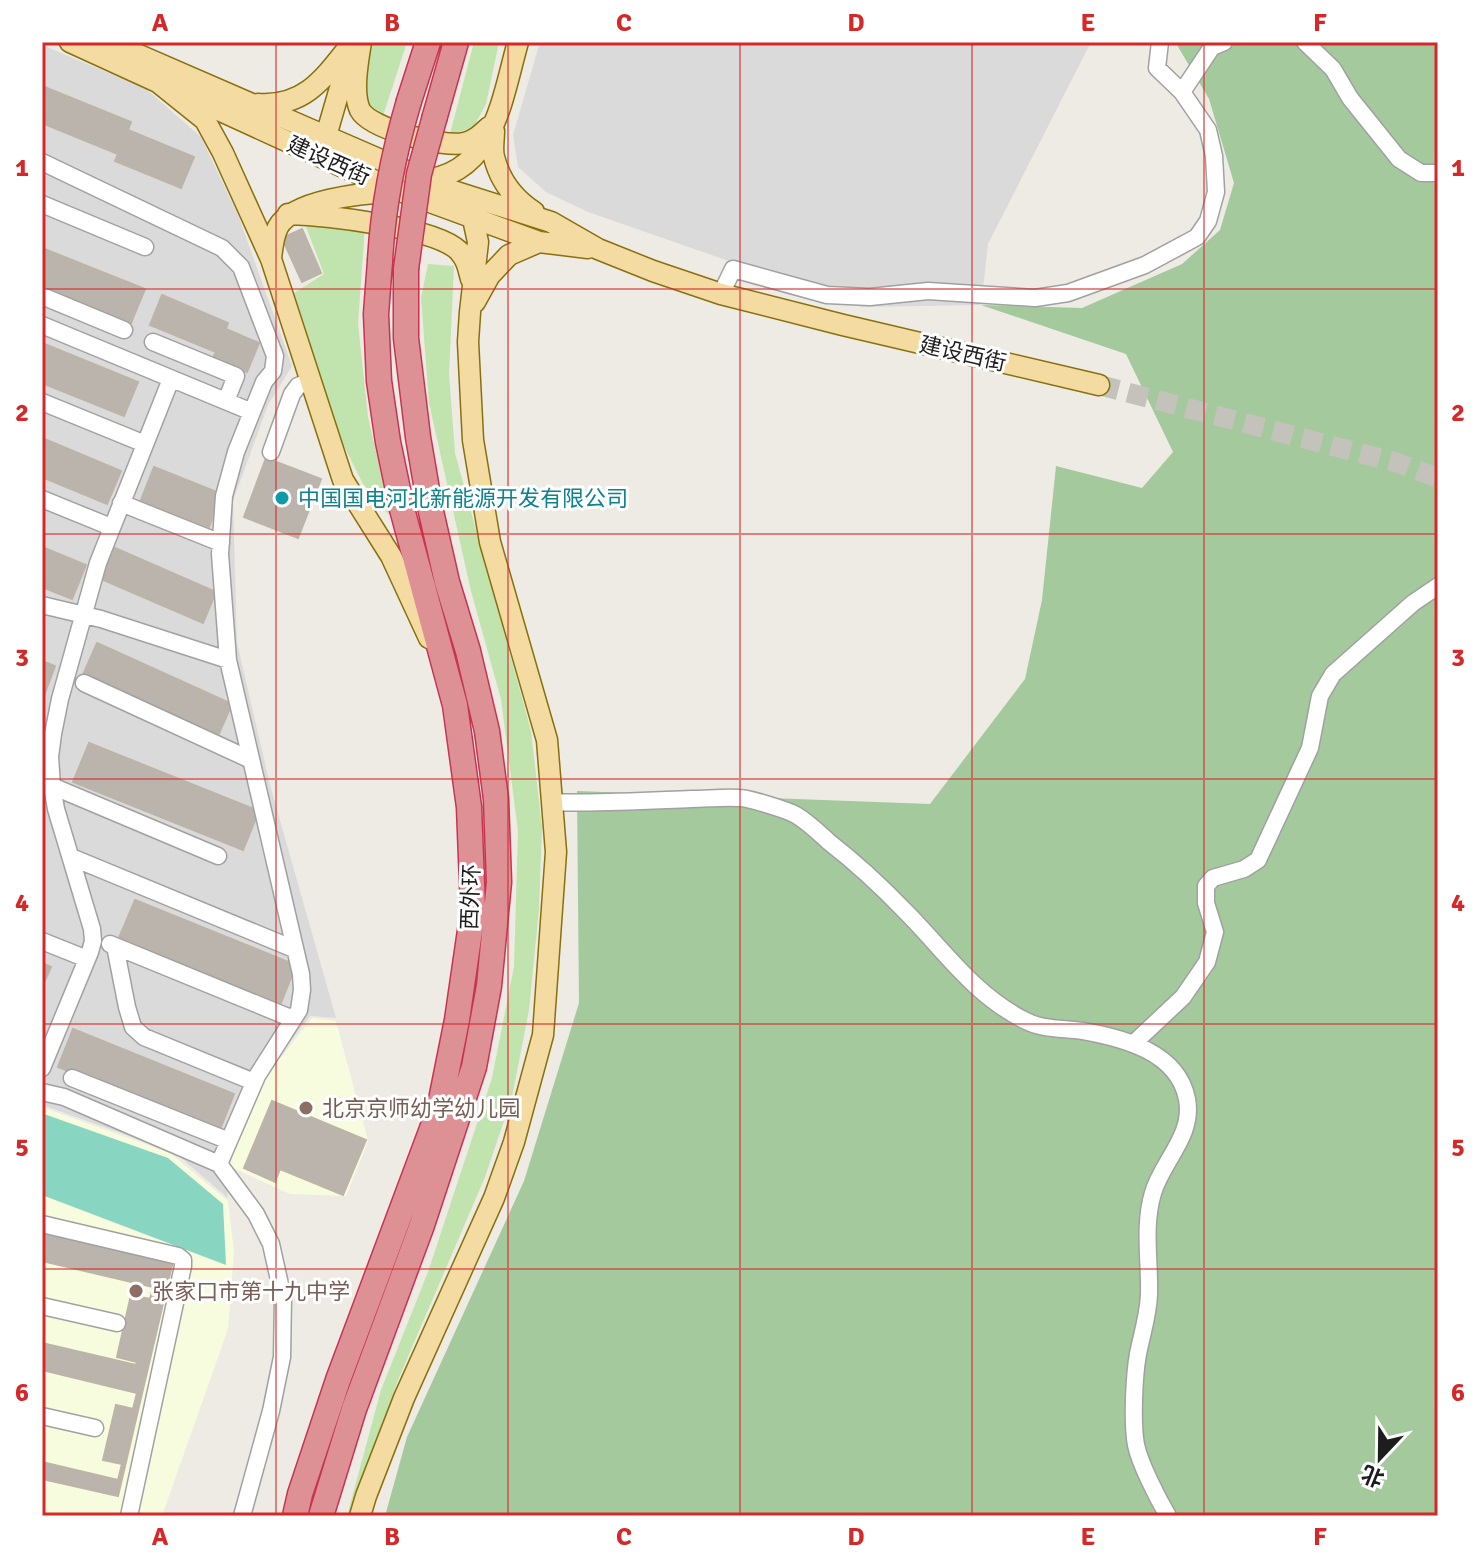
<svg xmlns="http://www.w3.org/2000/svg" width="1480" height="1558" viewBox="0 0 1480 1558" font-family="Signika,'Noto Sans SC',sans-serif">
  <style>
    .residential { fill: #dbdada }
    .education { fill: #f8fcde }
    .grass { fill: #c1e3ad }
    .forest { fill: #a3c99c }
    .pitch { fill: #88d6c2 }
    .building { fill: #bab4ad; stroke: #bdb4a7; stroke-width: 2 }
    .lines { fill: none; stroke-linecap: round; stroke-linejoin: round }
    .major-tunnel { stroke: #c3c2bb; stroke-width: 20; stroke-dasharray: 20 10; stroke-linecap: butt }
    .minor-casing { stroke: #a1a1a1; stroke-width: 19 }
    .major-casing { stroke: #89700d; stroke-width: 23 }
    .highway-casing { stroke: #c93352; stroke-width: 27 }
    .minor { stroke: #fff; stroke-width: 16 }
    .major { stroke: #f3dba2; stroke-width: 20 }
    .highway { stroke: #de9195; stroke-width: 24 }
    .highway-bridge-casing { stroke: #c93352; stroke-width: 27; stroke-linecap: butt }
    .highway-bridge { stroke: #de9195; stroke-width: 24 }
    .grid { fill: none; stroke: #d62828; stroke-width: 2; stroke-opacity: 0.55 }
    .culture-dot { fill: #0f9aa8; stroke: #fff; stroke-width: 3 }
    .education-dot { fill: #8d6e63; stroke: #fff; stroke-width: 3 }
    .labels { text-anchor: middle; stroke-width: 6; stroke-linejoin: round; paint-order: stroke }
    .street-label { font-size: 22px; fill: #1d1d1d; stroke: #fff }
    .culture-label { font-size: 22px; fill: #0d838f; stroke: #fff; text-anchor: start }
    .education-label { font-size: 22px; fill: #785e54; stroke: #fff; text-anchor: start }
    .neatline { fill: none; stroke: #d62828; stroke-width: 3 }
    .grid-label { font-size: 26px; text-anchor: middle; font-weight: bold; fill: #d62828 }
  </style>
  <rect width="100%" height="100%" fill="#edebe3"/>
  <path class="residential" d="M540 42H1091L988 244 981 305 861 307 588 212 546 192 518 167 513 135Z
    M42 45 145 88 201 137 238 215 292 366 268 405 233 501 237 643 270 785 336 1018 310 1016 265 1074 224 1165 228 1198 174 1152 42 1105Z"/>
  <path class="education" d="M312 1018 336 1021 368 1141 346 1196 290 1194 226 1165 267 1075Z
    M42 1107 170 1153 228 1201 234 1252 228 1329 162 1516H42Z"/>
  <path class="grass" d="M371 42H407L382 119 363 100 362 77Z
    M474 42H499L486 104 473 128 450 134Z
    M305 224 365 227 358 323 368 417 391 517 363 484 341 440 294 293 324 274Z
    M428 264 454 266 449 374 455 453 531 731 542 828 539 909 529 1010 512 1097 485 1177 398 1380 352 1516H347L381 1390 428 1272 492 1078 514 967 518 831 501 699 471 591 429 403 421 298Z"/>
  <path class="forest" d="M1172 42H1438V1516H385L407 1437 524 1181 579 1003 577 791 930 804 1025 679 1042 600 1056 466 1142 488 1173 452 1126 354 981 305 1082 308 1182 264 1220 230 1234 183 1209 99 1177 45Z"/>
  <path class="pitch" d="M44 1114 168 1158 223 1204 226 1265 42 1195V1119Z"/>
  <path class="building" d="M42 86 131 122 128 130 194 157 181 188 115 161 118 154 42 123Z
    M302 229 321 273 302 282 282 238Z
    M42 248 145 289 131 323 42 286Z
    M162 295 228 323 226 329 259 343 247 372 213 358 216 352 150 325Z
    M42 343 138 382 124 416 42 383Z
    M42 438 121 471 107 504 42 477Z
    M266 458 321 479 298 538 244 517Z
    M154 467 222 494 209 527 141 500Z
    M42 547 86 565 72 599 42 587Z
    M115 548 216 592 203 623 101 579Z
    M97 643 232 704 217 738 82 677Z
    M42 661 55 666 42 701Z
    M89 743 259 811 243 850 73 782Z
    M135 900 296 965 281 1003 119 938Z
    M42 963 51 967 42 987Z
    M73 1029 234 1094 219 1132 58 1067Z
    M272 1101 366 1140 343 1195 280 1169 275 1182 244 1168Z
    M42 1230 173 1261 118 1496 42 1479V1462L118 1480 122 1464 103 1460 116 1405 133 1409 137 1393 42 1370V1343L136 1365 137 1362 117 1357 131 1295 150 1299 153 1287 42 1261Z"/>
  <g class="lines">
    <path class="major-tunnel" d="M1099 385 1398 463 1438 478"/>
    <g class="minor-casing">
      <path id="minor" d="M1305 42 1333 69 1350 98 1399 159 1421 173H1438
        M1182 92 1212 47 1224 42
        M42 162 222 248 241 267 275 356 273 371 264 382 236 452 224 496 220 554 228 660 101 619 42 605
        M42 204 145 247
        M721 294 733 269 827 295 870 297 928 291 1035 298 1068 293 1145 265 1197 237 1208 221 1216 192 1214 156 1208 130 1182 92 1157 68 1160 42
        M42 296 124 330
        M42 325 252 412
        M153 342 236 376 226 401
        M42 402 145 444
        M271 452 292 394 298 386 310 381
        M42 499 111 527
        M121 503 221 543
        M84 683 251 760
        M52 786 218 856
        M552 802C598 804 644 801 691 799 706 799 723 797 739 798 749 798 787 810 796 815 808 822 819 833 829 842 856 863 881 886 905 911 944 950 973 994 1024 1020 1042 1030 1064 1028 1083 1031 1123 1038 1178 1052 1187 1099 1194 1136 1162 1161 1153 1193 1143 1226 1150 1261 1149 1295 1148 1316 1142 1334 1138 1354 1134 1376 1132 1423 1136 1445 1140 1464 1158 1499 1168 1516
        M71 857 294 949
        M42 941 87 959
        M110 944 293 1019
        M115 946 127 1007 133 1027 144 1037 254 1082
        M1134 1043 1183 997 1207 962 1215 932 1206 903V886L1213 878 1244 869 1258 860 1310 748 1320 696 1333 674 1413 603 1438 586
        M42 1068 90 952 93 941 92 929 56 809 52 786 50 757 53 734 60 699 98 563 171 379
        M72 1078 229 1141
        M42 1092 64 1097 219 1164 256 1214 271 1244 283 1298 282 1357 271 1411 242 1516
        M219 1164 257 1076 299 1010 302 990 301 974 228 660
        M42 1224 178 1256 183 1260V1266L129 1516
        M42 1306 117 1323
        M42 1416 95 1428"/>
    </g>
    <g class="major-casing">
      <path id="major" d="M70 42 352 171 400 191 539 242 588 248
        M109 42 450 190 551 222 598 249 653 271 721 294 843 325 1099 385
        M361 42C358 61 352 92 360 110 370 129 444 148 464 143 475 141 481 134 489 127
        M154 79 205 120 223 153 271 259 343 480 391 556 429 638
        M258 104C303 107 322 81 348 48
        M494 131C494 139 492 149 494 157 500 181 514 199 534 212
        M327 146 326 136 349 57
        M422 180C494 175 502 98 518 42
        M288 214C324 215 435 227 459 251 467 260 468 268 471 279
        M271 259C272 249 273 237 278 227 293 200 363 193 391 192
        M475 302 490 275 509 255 539 242
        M360 1516 366 1496 404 1398 494 1198 514 1142 543 1035 556 852 547 740 490 542 473 440 468 342 470 312 478 242 473 219 467 205 450 190"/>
    </g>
    <g class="highway-casing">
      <path id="highway" d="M409 101 428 42
        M435 116 456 42
        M295 1516 300 1494 338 1380 439 1110 457 1020 473 910 469 807 455 705 402 509 388 442 379 381 376 314 380 261
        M321 1516 354 1409 422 1225 474 1067 489 986 499 882 496 799 487 731 468 651 447 582 430 507 418 437 406 338V269"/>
    </g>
    <use href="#minor" class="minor"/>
    <use href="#major" class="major"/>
    <use href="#highway" class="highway"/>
    <g class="highway-bridge-casing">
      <path id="highway-bridge" d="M380 261C383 205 393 155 409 101
        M406 269 419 174 435 116"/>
    </g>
    <use href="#highway-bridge" class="highway-bridge"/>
  </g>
  <path class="grid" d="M276 42V1516M508 42V1516M740 42V1516M972 42V1516M1204 42V1516M42 289H1438M42 534H1438M42 779H1438M42 1024H1438M42 1269H1438"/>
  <circle class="culture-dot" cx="282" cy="498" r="8"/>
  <g class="education-dot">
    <circle cx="306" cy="1108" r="8"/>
    <circle cx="136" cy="1291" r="8"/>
  </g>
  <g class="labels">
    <g class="street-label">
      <text transform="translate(329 160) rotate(24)" y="8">建设西街</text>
      <text transform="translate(963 353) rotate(13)" y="8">建设西街</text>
      <text transform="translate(470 897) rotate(-88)" y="8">西外环</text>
    </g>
    <g class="culture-label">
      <text x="298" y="506">中国国电河北新能源开发有限公司</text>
    </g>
    <g class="education-label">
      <text x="322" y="1116">北京京师幼学幼儿园</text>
      <text x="152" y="1299">张家口市第十九中学</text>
    </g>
  </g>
  <rect width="1480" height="1558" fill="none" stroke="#ffffff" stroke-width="88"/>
  <g transform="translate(1380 1458) rotate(202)" stroke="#ffffff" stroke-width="6" paint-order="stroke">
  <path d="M0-6L14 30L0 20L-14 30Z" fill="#1d1d1d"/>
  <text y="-12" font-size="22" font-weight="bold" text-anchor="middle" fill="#1d1d1d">北</text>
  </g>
  <rect x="44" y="44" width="1392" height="1470" class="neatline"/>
  <g class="grid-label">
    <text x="160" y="31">A</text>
    <text x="392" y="31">B</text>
    <text x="624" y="31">C</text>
    <text x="856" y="31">D</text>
    <text x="1088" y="31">E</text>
    <text x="1320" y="31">F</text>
    <text x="22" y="176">1</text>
    <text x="1458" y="176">1</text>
    <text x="22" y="421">2</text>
    <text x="1458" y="421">2</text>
    <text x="22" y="666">3</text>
    <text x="1458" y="666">3</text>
    <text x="22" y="911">4</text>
    <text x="1458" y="911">4</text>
    <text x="22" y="1156">5</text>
    <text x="1458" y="1156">5</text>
    <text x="22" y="1401">6</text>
    <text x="1458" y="1401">6</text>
    <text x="160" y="1545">A</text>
    <text x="392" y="1545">B</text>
    <text x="624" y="1545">C</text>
    <text x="856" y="1545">D</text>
    <text x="1088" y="1545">E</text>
    <text x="1320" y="1545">F</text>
  </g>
</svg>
